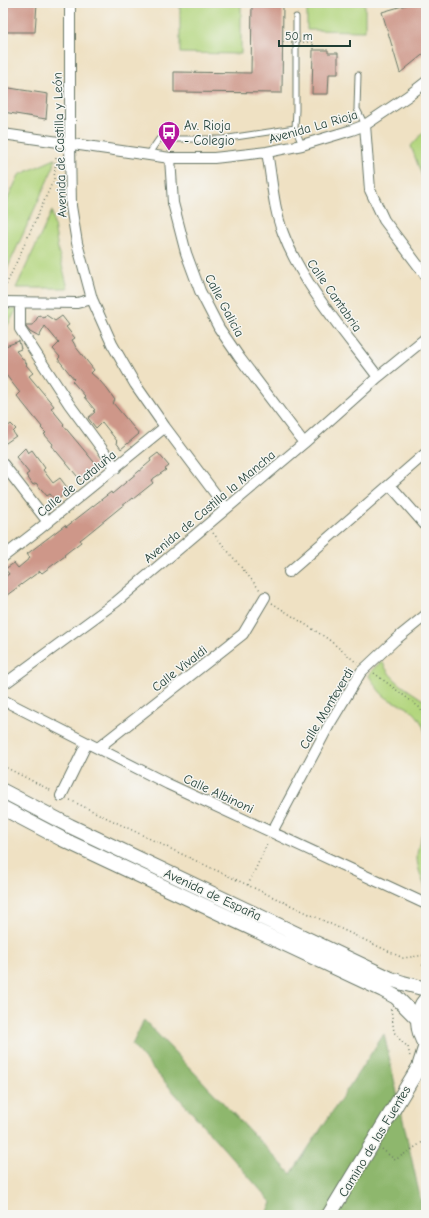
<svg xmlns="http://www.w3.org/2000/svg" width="429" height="1218" viewBox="0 0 429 1218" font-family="'Comic Neue',sans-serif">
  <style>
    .green { fill: #b3d67e; stroke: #698a59 }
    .forest { fill: #8eb76d; stroke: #567a50 }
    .building { fill: #ce9789 }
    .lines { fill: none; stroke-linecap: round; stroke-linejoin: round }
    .lane-casing { stroke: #687666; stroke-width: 7 }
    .street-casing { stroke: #687666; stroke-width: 12 }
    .secondary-casing { stroke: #687666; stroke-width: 16 }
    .path { stroke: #687666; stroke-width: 1.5; stroke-dasharray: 1 3; stroke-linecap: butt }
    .lane { stroke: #fff; stroke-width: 5 }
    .street { stroke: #fff; stroke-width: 10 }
    .secondary { stroke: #fff; stroke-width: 14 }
    .path-bridge { stroke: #687666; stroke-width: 1.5; stroke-dasharray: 1 3; stroke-linecap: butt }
    .labels { text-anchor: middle; stroke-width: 3; stroke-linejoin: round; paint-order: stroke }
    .poi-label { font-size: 13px; fill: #1f3d34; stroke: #f6f6f2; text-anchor: start }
    .street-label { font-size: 13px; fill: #1f3d34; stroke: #f6f6f2 }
  </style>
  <rect width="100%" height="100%" fill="#f6f6f2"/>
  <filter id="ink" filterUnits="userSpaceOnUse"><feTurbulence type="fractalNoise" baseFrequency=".025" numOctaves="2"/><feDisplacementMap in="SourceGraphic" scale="8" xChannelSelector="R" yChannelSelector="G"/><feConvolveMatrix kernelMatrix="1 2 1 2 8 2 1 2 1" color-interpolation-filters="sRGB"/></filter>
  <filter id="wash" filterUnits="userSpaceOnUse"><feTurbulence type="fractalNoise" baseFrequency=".012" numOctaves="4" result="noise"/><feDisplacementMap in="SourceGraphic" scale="16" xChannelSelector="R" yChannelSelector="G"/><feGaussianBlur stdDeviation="0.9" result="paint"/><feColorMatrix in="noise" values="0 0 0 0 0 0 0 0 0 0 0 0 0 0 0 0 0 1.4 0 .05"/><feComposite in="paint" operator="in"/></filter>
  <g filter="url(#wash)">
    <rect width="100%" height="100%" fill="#efe1c3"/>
    <path class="green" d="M180 3H241V54L180 53Z
      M307 3H365V31L307 30Z
      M426 129V187L411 146Z
      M55 159 54 166 3 278V209L19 175Z
      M52 211 58 250 68 288H16Z
      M3 309H17L3 333Z
      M382 661C391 682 408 689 426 702V736C423 723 417 712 404 706 398 703 392 702 387 698 379 693 374 683 369 676L372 670Z
      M426 823V891C423 880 417 869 417 857 417 846 422 834 426 823Z"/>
    <path class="forest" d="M144 1020 291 1174 384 1034 424 1215H266L272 1203 132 1045Z"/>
    <g id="blocks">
      <path class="building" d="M3 3H37L35 32H3Z
        M252 3H283L282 93 174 92V72L251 73Z
        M413 3H426V52L400 73 382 12Z
        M313 50H328V53H338V74H329L328 94H312Z
        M3 87 48 94 46 119 3 112Z
        M39 315 44 318 46 315 55 321 62 316 69 325 66 327 75 338 72 340 75 345V346L94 370 91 373 100 381 107 389 115 400 113 403 139 434 121 449 116 442 117 441 102 422 96 428 88 418 95 412 93 411 95 410 84 397 85 396 72 381 74 379 58 359 60 357 53 349 59 343 45 326 39 337 30 332 26 327V325H33Z
        M19 341 21 349 16 351 27 364 26 365 33 373 29 376 54 406 51 408 64 424 63 425 99 468 82 482 52 446 53 444 44 434 46 433 41 428 42 427 17 396 20 393 6 375 3 376V364L4 363 3 347Z
        M11 424 16 429 13 432 16 436 3 445V430Z
        M25 448 28 453 32 450 45 468 43 470 53 483 60 478 69 490 56 501 50 494 47 496 36 483 33 485 26 475 29 473 16 457Z
        M158 453 169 466 165 469 166 470 151 480 153 483 133 499 132 498 84 537 80 540 81 542 64 555 65 556 42 573 40 571 3 598V578L9 574 5 569 14 563 18 568 30 558 27 554 65 525 66 527 111 492 112 494 151 461 150 459Z"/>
    </g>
  </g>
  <g filter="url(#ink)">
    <use href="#blocks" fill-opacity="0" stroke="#687666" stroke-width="1"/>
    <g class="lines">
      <g class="lane-casing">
        <path id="lane" d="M358 75 357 109 365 125
          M295 128 296 110V17
          M148 155 159 139H222L295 128 302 145"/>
      </g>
      <g class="street-casing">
        <path id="street" d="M70 3V144L71 206 77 243 92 299 112 344 135 384 165 427 226 508
          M365 125 370 190 384 220 426 276
          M3 134 170 158H214L267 152 302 145 352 130 365 125 408 96 426 82
          M267 152C272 179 273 207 283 233 302 284 346 334 378 377
          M170 158 173 203 186 253 200 291 219 328 239 357 304 443
          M3 302 77 303 92 299
          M20 309V329L69 404 116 468
          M3 464 48 522
          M390 485 426 526
          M3 557 38 530 165 427
          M289 572 426 453
          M3 685 116 602 304 443 378 377 426 338
          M3 700 168 784 426 904
          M98 748 243 634 265 597
          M61 796 87 743
          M272 832 329 725 361 672 395 640 426 615"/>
      </g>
      <g class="secondary-casing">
        <path id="secondary" d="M3 791 70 826 391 979 403 983 426 989
          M3 808 62 839 383 990 396 997 418 1019
          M426 999C414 1012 417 1032 426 1046
          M329 1215 419 1067 426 1045"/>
      </g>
      <path class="path" d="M3 292 54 179 56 158H60
        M213 533 260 590
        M272 603 328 639 357 663
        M374 673 419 707 426 718
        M3 766 52 791
        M70 800 173 850 403 958 426 955
        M248 885 268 842
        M422 965 426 966
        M391 1009 394 1032 401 1041 408 1047 410 1057
        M382 1149 395 1160 426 1140"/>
      <use href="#lane" class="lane"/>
      <use href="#street" class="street"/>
      <use href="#secondary" class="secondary"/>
      <path class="path-bridge" d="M283 42H313V50"/>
    </g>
  </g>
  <defs>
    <g id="bus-pin" transform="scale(1.15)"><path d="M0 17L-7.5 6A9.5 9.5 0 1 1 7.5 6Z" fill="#b5179e" stroke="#f6f6f2"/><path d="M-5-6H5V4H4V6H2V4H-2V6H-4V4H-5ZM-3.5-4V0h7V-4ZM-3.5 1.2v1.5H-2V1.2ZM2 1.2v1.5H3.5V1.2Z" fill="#fff"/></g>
  </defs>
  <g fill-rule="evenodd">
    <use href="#bus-pin" x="169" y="132"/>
  </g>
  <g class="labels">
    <g class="poi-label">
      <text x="184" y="130">Av. Rioja<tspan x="184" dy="15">- Colegio</tspan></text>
    </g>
    <g class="street-label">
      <text transform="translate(313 126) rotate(-16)" y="5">Avenida La Rioja</text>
      <text transform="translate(59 145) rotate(-92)" y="5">Avenida de Castilla y León</text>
      <text transform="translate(335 295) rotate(55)" y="5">Calle Cantabria</text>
      <text transform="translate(225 305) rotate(62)" y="5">Calle Galicia</text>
      <text transform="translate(76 483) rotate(-39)" y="5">Calle de Cataluña</text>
      <text transform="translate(209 506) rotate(-40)" y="5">Avenida de Castilla la Mancha</text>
      <text transform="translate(179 668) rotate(-38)" y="5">Calle Vivaldi</text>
      <text transform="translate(326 708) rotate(-59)" y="5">Calle Monteverdi</text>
      <text transform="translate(219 793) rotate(25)" y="5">Calle Albinoni</text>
      <text transform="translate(213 894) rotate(25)" y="5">Avenida de España</text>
      <text transform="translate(374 1141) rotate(-59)" y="5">Camino de las Fuentes</text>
    </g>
  </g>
  <rect width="429" height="1218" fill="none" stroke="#f6f6f2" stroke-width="16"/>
  <path d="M279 40v6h71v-6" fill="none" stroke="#1f3d34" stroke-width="2"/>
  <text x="285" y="40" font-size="12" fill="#1f3d34" stroke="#f6f6f2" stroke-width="3" paint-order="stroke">50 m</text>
</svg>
